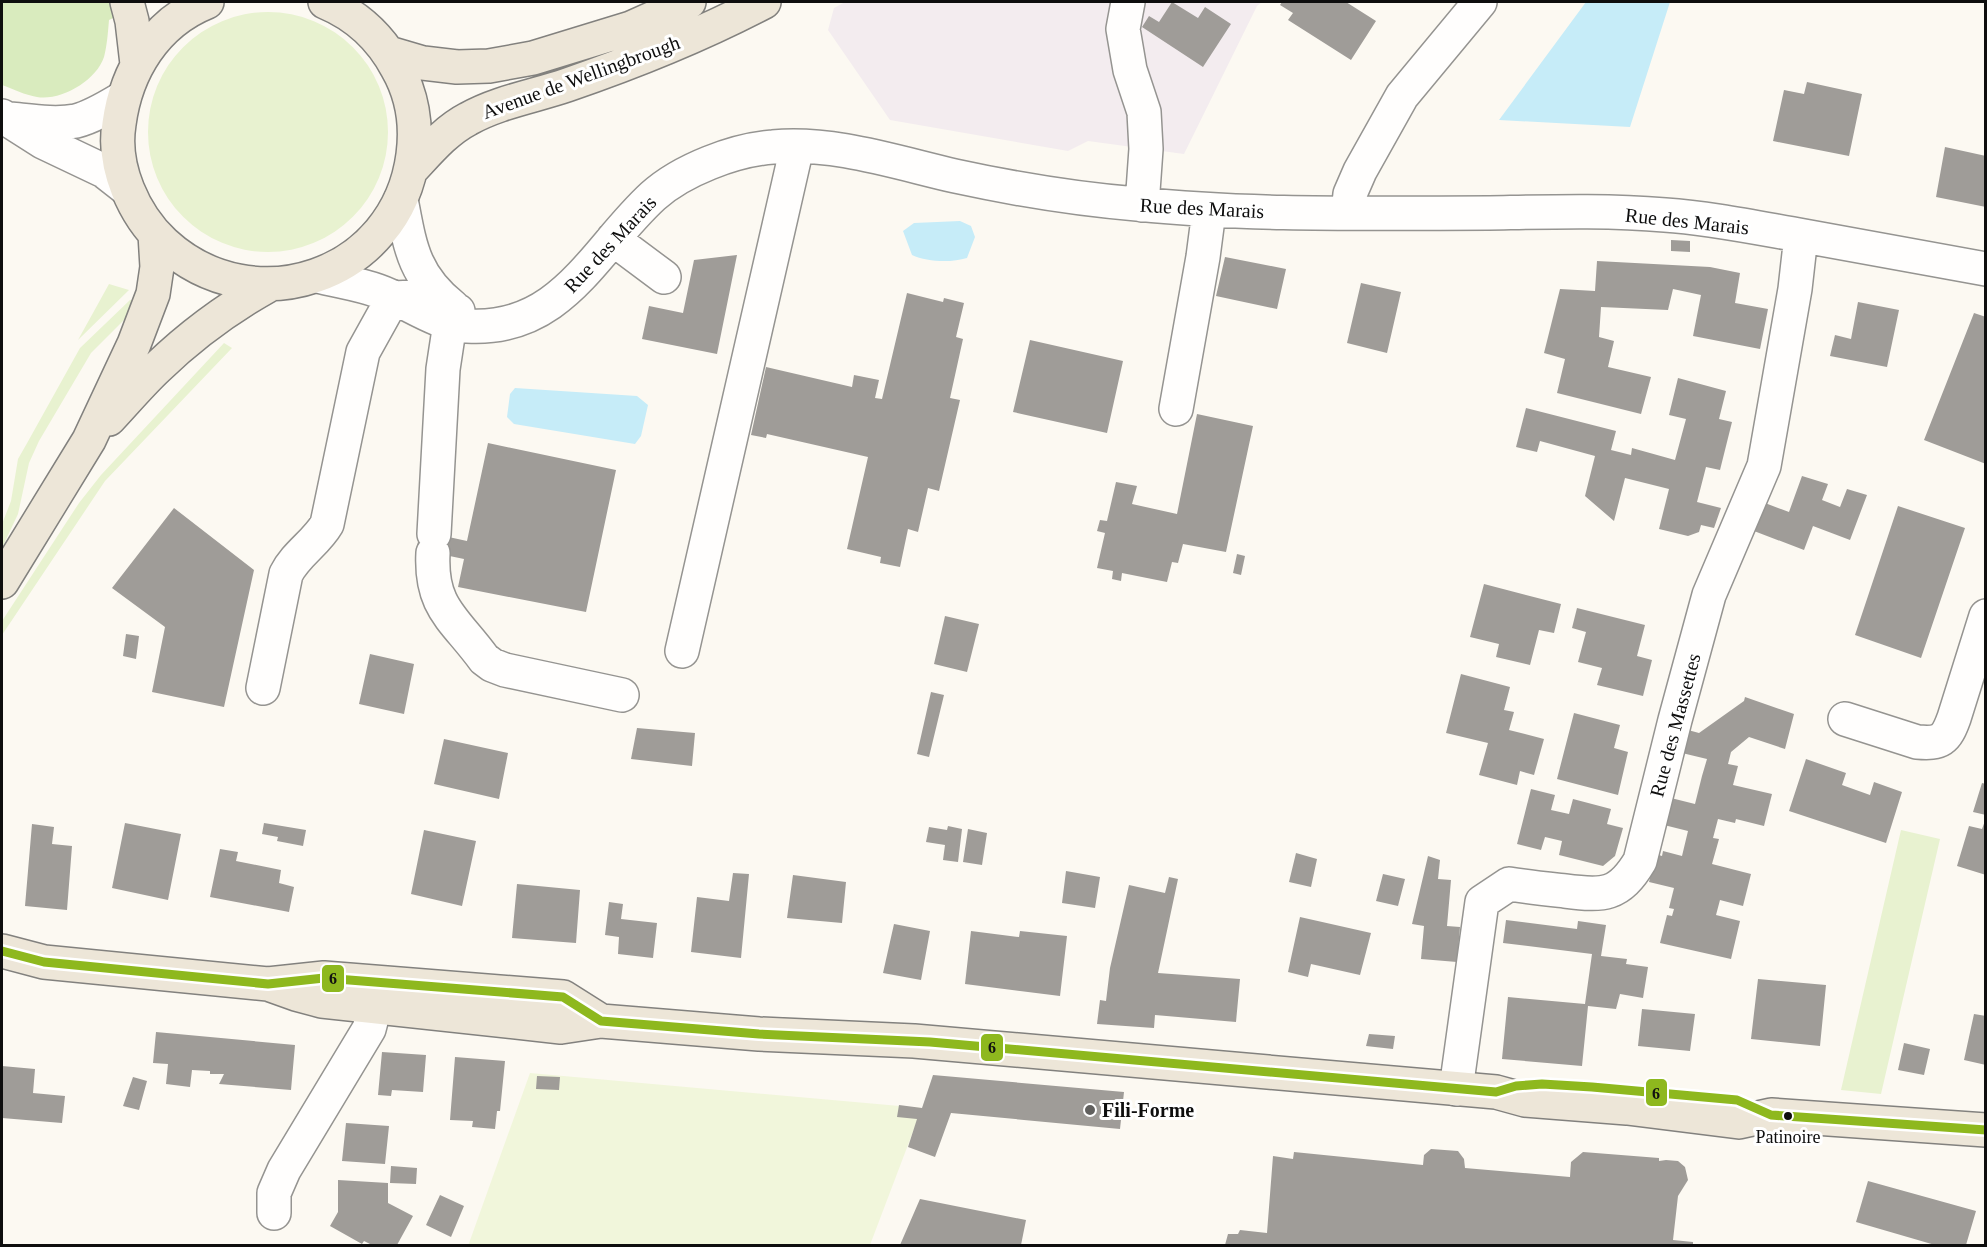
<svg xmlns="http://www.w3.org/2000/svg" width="1987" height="1247" viewBox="0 0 1987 1247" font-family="'Times New Roman',serif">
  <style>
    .industrial { fill: #f3ecef }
    .green { fill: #e8f2d0 }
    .forest { fill: #d9ebbe }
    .pitch { fill: #f1f6db }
    .water { fill: #c6ecf8 }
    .building { fill: #9f9c98 }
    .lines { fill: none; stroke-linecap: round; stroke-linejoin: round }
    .minor-casing { stroke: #959491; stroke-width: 36 }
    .major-casing { stroke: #82817e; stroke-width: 36 }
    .minor { stroke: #fffefd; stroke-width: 33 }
    .major { stroke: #ede6d8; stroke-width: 33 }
    .bus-1-casing { stroke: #fff; stroke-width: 14 }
    .bus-1 { stroke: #8eb81e; stroke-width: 9 }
    .poi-dot { fill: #61605e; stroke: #fff; stroke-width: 2 }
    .bus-dot { fill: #0e0e0e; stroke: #fff; stroke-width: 2 }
    .labels { text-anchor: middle; stroke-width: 6; stroke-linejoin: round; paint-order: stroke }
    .bus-label { font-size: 18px; fill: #0e0e0e; stroke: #fff }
    .street-label { font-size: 20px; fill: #0e0e0e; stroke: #fff }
    .poi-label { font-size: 20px; font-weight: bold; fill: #0e0e0e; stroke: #fff; text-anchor: start }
    .line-badge { stroke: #fff; stroke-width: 2 }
    .pale-badge-label { font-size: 16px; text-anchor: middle; font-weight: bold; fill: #111 }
  </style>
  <rect width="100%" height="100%" fill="#fcf9f2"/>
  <path class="industrial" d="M845 2H1262L1257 6 1184 154 1088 141 1068 151 890 120 828 30 834 8Z"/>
  <path class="green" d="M148 132a120 120 0 1 1 240 0a120 120 0 1 1-240 0Z
    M109 284 129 290 78 340Z
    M130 300H134L130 314 91 353 39 441 29 463 18 514 2 548V524L11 501 18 459 26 445 80 348Z
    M224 343 232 348 105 481 2 635V621L79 503 101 475Z
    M1901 830 1940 839 1881 1094 1841 1090Z"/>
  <path class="forest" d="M2 2H147L109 20C108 32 107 46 104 57 96 81 61 101 37 97 25 95 13 89 2 85Z"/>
  <path class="pitch" d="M530 1073 922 1108 870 1245 468 1246Z"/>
  <path class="water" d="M1586 2H1670L1630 127 1499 120Z
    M960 221 971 226 975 237 967 258C951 263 927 262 912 255L903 231 914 223Z
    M515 388 637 396 648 405 641 436 635 444 514 424 507 417 510 394Z"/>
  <path class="building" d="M1172 2 1198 18 1205 7 1231 24 1203 67 1142 27 1149 16 1159 22Z
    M1282 2H1346L1376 21 1351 60 1288 20 1293 13 1280 5Z
    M1807 82 1862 94 1849 156 1773 141 1784 90 1804 94Z
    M1945 147 1986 156V207L1936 197Z
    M1671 240 1690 241V252L1671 251Z
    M737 255 717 354 642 339 649 306 683 313 694 260Z
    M1225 257 1286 269 1277 309 1216 296Z
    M1597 261 1710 267 1740 273 1735 303 1768 309 1760 349 1693 336 1701 295 1673 289 1668 310 1601 307 1599 337 1614 341 1608 367 1651 377 1641 414 1557 393 1565 359 1544 353 1560 289 1595 291Z
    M1361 283 1401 292 1387 353 1347 343Z
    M907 293 943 302 944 298 964 303 956 337 963 339 950 398 960 400 939 491 928 488 918 532 908 529 900 567 880 563 881 557 847 549 868 457 767 434 766 438 751 435 766 367 852 387 854 375 879 380 875 398 882 399Z
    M1858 302 1899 310 1887 367 1830 356 1835 335 1851 339Z
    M1974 313 1986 317V464L1924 440Z
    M1030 340 1123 361 1107 433 1013 412Z
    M1678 378 1726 391 1719 419 1732 422 1720 470 1706 467 1697 502 1721 508 1714 528 1701 525 1699 532 1688 536 1659 529 1669 489 1625 478 1614 521 1585 496 1595 456 1540 441 1537 452 1516 447 1526 408 1616 431 1611 450 1631 455 1632 448 1675 460 1686 419 1669 415Z
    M1197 414 1253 426 1226 552 1183 544 1178 563 1172 562 1167 582 1122 573 1121 581 1112 579 1113 571 1097 568 1105 533 1097 531 1100 520 1107 521 1116 482 1137 486 1132 504 1177 514Z
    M488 443 616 470 586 612 458 587 464 559 416 549 421 531 467 541Z
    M1802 476 1828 484 1822 500 1840 507 1847 489 1867 495 1850 540 1813 526 1804 550 1754 531 1765 503 1789 512Z
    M1898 506 1965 528 1921 658 1855 635Z
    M174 508 254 570 224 707 152 692 165 627 112 588Z
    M1237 554 1245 556 1241 575 1233 573Z
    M1484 584 1561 604 1554 633 1539 630 1530 665 1496 657 1499 644 1470 637Z
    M1577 608 1645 625 1637 656 1652 660 1643 696 1597 685 1602 668 1578 662 1586 632 1572 628Z
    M945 616 979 624 967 672 934 664Z
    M126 634 139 636 136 659 123 656Z
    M370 654 414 664 404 714 359 704Z
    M1461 674 1510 687 1504 710 1514 712 1509 730 1544 739 1534 775 1520 771 1517 785 1479 775 1488 743 1446 733Z
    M931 692 944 695 929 757 917 754Z
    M1745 697 1794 714 1785 749 1749 737 1731 752 1728 764 1738 766 1733 785 1772 794 1764 826 1736 819 1735 823 1718 819 1713 838 1719 839 1712 864 1751 874 1743 906 1720 900 1716 915 1740 921 1731 959 1660 943 1667 915 1672 916 1674 909 1669 908 1674 888 1649 882 1656 854 1662 856 1663 851 1682 856 1688 831 1664 825 1671 798 1695 804 1702 776 1707 759 1682 753 1688 730 1699 733 1744 701Z
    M1574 713 1620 725 1614 748 1628 752 1618 795 1557 779Z
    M637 728 695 733 692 766 631 759Z
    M444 739 508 753 499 799 434 784Z
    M1806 759 1846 773 1842 785 1870 795 1874 782 1902 792 1886 843 1789 811Z
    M1982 783 1986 784V815L1973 812Z
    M1531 789 1555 795 1551 810 1569 814 1573 799 1611 809 1607 824 1623 828 1615 856 1603 866 1559 855 1562 841 1545 837 1541 850 1517 844Z
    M1986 818V875L1957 866 1969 826 1982 829Z
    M125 823 181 834 168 900 112 888Z
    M264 823 306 830 303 846 277 841 278 837 262 834Z
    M32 824 54 827 52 844 72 846 67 910 25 906Z
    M948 826 962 829 958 862 943 860 945 845 926 842 929 827 947 830Z
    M968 829 987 833 982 865 963 862Z
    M424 830 476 841 462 906 411 894Z
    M220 849 238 852 236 861 281 870 279 883 294 887 289 912 210 897Z
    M1296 853 1317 859 1311 887 1289 882Z
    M1428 856 1440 860 1438 879 1451 880 1447 926 1460 927 1457 962 1421 959 1424 926 1412 924Z
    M1066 871 1100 877 1095 908 1062 903Z
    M733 873 749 874 741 958 691 952 697 897 729 901Z
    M1383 874 1405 879 1398 906 1376 901Z
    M793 875 846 882 842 923 787 918Z
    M1169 877 1178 879 1158 973 1240 979 1236 1022 1155 1015 1154 1028 1097 1024 1100 1000 1106 1001 1110 968 1129 885 1165 893Z
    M517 884 580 890 576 943 512 938Z
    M609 902 623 904 621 919 657 923 653 958 618 954 619 937 605 935Z
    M1300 917 1371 933 1360 975 1311 964 1308 977 1288 972Z
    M1506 920 1577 929 1578 921 1606 925 1601 956 1627 959 1626 964 1648 967 1643 998 1620 994 1616 1009 1588 1006 1582 1066 1502 1059 1508 997 1585 1004 1592 954 1503 943Z
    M894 924 930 931 921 980 883 973Z
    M971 931 1019 937 1020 931 1067 936 1060 996 965 984Z
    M1758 979 1826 985 1820 1046 1751 1039Z
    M1642 1009 1695 1014 1690 1051 1638 1046Z
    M1974 1014 1986 1016V1065L1964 1060Z
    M156 1032 295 1045 291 1090 219 1084 224 1074H210V1071L192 1070 190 1087 166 1084 168 1064 153 1063Z
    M1369 1034 1395 1036 1393 1049 1366 1046Z
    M1904 1043 1930 1049 1924 1075 1898 1070Z
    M382 1052 426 1055 423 1092 392 1090 391 1096 378 1095Z
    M455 1057 505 1061 500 1111H497L495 1129 472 1127 473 1121 450 1120Z
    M2 1066 35 1069 33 1093 65 1096 62 1123 2 1118Z
    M933 1075 1124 1092 1120 1129 951 1113 935 1157 908 1147 917 1119 897 1117 899 1105 922 1108Z
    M537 1076 560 1077 559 1090 536 1089Z
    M133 1077 147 1081 139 1110 123 1106Z
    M346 1123 389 1126 385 1164 342 1161Z
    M1431 1149 1458 1151 1464 1159 1465 1168 1570 1177 1571 1162 1583 1152 1659 1158V1161L1666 1160 1678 1161 1685 1167 1688 1180 1678 1196 1673 1240 1693 1242V1245H1225L1228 1234H1238L1240 1230 1267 1233 1273 1156 1293 1159 1294 1152 1423 1165 1424 1155Z
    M391 1166 417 1168 416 1184 390 1183Z
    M338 1180 388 1183V1203L413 1216 397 1245H372L364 1241 362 1244 330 1226 338 1212Z
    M1868 1181 1976 1211 1966 1245H1935L1856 1222Z
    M440 1195 464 1206 451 1237 426 1225Z
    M920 1199 1026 1220 1021 1245H900Z"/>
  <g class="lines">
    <g class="minor-casing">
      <path id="minor" d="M1128 2 1123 29 1130 70 1144 112 1146 149 1142 205
        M2 116 43 142 104 171 127 189
        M10 119C31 121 55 125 76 121 92 117 108 107 123 98
        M401 199C410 246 413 275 453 307
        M1348 213 1350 194 1360 171 1402 96 1480 2
        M613 239 664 277
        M318 276C337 281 359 284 378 291 407 301 435 324 467 326 562 332 594 250 653 196 682 170 734 150 773 147 832 141 898 163 955 176 1015 189 1076 199 1137 204 1254 216 1372 213 1489 213 1547 212 1606 210 1665 215 1711 218 1758 228 1804 236 1864 247 1925 258 1986 269
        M1176 409 1203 257 1209 211
        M434 534 443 369 450 323 458 311
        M433 553C430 608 455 619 484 659L492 665 505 670 622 695
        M682 651 797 147
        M263 688 286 574C296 554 316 543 327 524L363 352 393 298 415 297
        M1845 719 1917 742C1941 744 1946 740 1954 718L1986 616
        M1456 1089 1482 902 1509 884C1528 887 1547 889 1565 891 1604 896 1619 896 1640 861L1675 720 1709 595 1764 466 1795 289 1801 236
        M274 1213V1193L284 1170 369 1029 375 1006"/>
    </g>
    <g class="major-casing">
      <path id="major" d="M127 2 132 21 137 64
        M207 2C155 23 126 71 119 124 112 167 134 215 164 243 253 325 397 277 413 155 417 125 412 94 397 68 381 38 356 15 325 2
        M389 53 423 63 457 67 489 66 533 58 631 28 689 2
        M411 170C428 152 445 131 468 119 498 102 535 96 567 85 634 62 701 35 764 2
        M109 419C125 402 140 384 157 368 190 336 228 308 269 285
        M2 582 89 440 134 344 153 294 157 267 155 234
        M2 951 44 962 268 984 324 978 563 997 601 1021
        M268 984 296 994 322 1001 561 1027 601 1021 759 1034 914 1041 1496 1092 1525 1100 1627 1108 1739 1122 1771 1115 1986 1130"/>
    </g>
    <use href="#minor" class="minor"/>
    <use href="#major" class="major"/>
    <g class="bus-1-casing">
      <path id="bus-1" d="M2 951 44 962 268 984 324 978 563 997 601 1021 759 1034 930 1042 1496 1092 1516 1086 1542 1084 1592 1087 1737 1100 1771 1115 1986 1130"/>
    </g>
    <use href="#bus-1" class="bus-1"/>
  </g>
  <circle class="poi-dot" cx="1090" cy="1110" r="6"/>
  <circle class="bus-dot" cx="1788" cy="1116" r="5"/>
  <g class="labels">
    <g class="bus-label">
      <text x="1788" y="1143">Patinoire</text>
    </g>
    <g class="street-label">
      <text transform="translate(581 77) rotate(-20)" y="7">Avenue de Wellingbrough</text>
      <text transform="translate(1202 208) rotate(3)" y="7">Rue des Marais</text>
      <text transform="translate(1687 221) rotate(6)" y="7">Rue des Marais</text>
      <text transform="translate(610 244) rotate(-47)" y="7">Rue des Marais</text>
      <text transform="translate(1675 725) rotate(-75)" y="7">Rue des Massettes</text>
    </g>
    <g class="poi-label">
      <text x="1102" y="1117">Fili-Forme</text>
    </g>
  </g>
  <g class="line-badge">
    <rect x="321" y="964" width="24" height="29" rx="6" fill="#8eb81e"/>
    <rect x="980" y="1033" width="24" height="29" rx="6" fill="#8eb81e"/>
    <rect x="1645" y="1078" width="23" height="29" rx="6" fill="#8eb81e"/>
  </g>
  <g class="pale-badge-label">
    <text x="333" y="984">6</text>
    <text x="992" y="1053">6</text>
    <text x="1656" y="1099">6</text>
  </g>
  <rect width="1987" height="1247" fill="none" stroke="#0e0e0e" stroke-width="6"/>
</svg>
